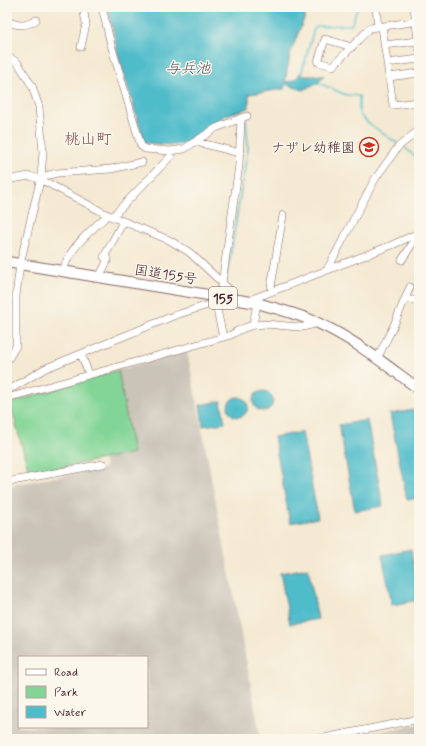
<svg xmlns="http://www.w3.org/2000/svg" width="426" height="746" viewBox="0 0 426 746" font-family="Mynerve,'Klee One',sans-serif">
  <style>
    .industrial { fill: #cac3b8; fill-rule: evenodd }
    .green { fill: #83d597; stroke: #667a61 }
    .water { fill: #4fbcca; stroke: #4c6e7a }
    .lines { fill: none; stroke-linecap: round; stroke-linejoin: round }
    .stream { stroke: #4fbcca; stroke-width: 1.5 }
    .minor-casing { stroke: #866665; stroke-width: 8 }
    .highway-casing { stroke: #866665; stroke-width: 12 }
    .minor { stroke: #fff; stroke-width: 7 }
    .highway { stroke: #fff; stroke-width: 10 }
    .labels { text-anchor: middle; stroke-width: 3; stroke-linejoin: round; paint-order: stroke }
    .shield { fill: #fbf7ec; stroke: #7f6065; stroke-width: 1 }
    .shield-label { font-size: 13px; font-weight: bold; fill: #4a1f2b }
    .poi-label { font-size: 14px; fill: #4a1f2b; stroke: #fbf7ec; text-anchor: end }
    .street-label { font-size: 14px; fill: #4a1f2b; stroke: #fbf7ec }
    .water-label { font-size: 15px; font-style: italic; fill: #4c5663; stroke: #fbf7ec }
    .quarter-label { font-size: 16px; fill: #81504f; stroke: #fbf7ec }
  </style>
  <rect width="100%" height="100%" fill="#fbf7ec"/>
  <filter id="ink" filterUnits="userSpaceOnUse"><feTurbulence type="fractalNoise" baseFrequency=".025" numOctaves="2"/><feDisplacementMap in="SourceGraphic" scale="8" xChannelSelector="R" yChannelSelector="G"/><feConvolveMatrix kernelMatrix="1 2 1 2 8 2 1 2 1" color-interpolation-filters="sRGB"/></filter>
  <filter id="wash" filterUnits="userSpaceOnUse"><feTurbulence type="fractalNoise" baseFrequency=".012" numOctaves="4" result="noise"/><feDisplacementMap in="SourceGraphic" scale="16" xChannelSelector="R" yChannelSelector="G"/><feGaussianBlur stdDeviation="0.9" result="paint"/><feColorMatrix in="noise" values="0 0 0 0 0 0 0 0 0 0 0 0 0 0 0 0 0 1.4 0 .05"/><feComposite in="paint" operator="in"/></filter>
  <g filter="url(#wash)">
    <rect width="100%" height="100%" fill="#f4e9d2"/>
    <path class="industrial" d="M187 351 261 739H7V486L105 468 103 459 133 453 118 370ZM19 657H147V727H19Z
      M419 724V739H342Z"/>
    <path class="green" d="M118 370 133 453 48 470 29 472 10 403Z"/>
    <path class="water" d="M108 7H306L305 17 291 51 285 81C292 83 297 79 300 73L304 76H325L320 81 303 90 285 84 284 89 249 94V108L226 115 182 144 172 145 146 143 144 141 118 54Z
      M253 401a10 10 0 1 1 20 0a10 10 0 1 1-20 0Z
      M228 407a10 10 0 1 1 20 0a10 10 0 1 1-20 0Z
      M221 401 225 423 203 426 200 405Z
      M419 409V498L407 500 390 414Z
      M367 420 383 506 355 511 339 425Z
      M302 432 318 518 290 523 274 437Z
      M411 549 419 600 392 605 382 555Z
      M308 568 318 619 290 624 280 573Z"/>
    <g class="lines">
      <path class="stream" d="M301 75 314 29 318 26 351 25 358 7
        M315 83H319L346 95 359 96V114L367 122 398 144
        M403 146 419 160
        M226 282 248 148 246 119"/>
    </g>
  </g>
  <g filter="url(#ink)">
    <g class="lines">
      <g class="minor-casing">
        <path id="minor" d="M102 7 111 45 141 146 145 149 170 151 184 149 216 128 247 116
          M376 7 378 27
          M414 7 419 48
          M7 21C18 26 25 27 36 20
          M382 27 393 105 419 102
          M384 45 418 41
          M81 47 86 24 83 7
          M352 47 325 39 318 62 333 66 370 28 419 21
          M7 56 18 63 32 86 39 107 43 152 41 177 20 264 16 296V346L7 361
          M387 63 419 59
          M389 77 419 73
          M197 142 240 153
          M41 177 57 173 111 169 142 162
          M7 180 29 176 40 179 108 215 169 240 189 252 232 292 231 299
          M112 217 171 156
          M402 260 414 241 413 236
          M327 270 375 179 398 147 419 130
          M64 271C64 253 94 227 108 215
          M99 278 108 259 104 257 123 222
          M272 291 271 287 283 215
          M220 297 239 165 241 118
          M405 300H418
          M249 302 255 298 392 245 419 233
          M214 303 216 305 223 337
          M253 325 257 303
          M81 354 89 374
          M377 359 394 325 410 287
          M7 389 14 387 44 369 173 316 214 303V296
          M7 398 231 335C255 318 273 326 300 327 306 327 313 324 319 323
          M7 482 103 464
          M319 739 419 719"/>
      </g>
      <g class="highway-casing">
        <path id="highway" d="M7 262 257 303C277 309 299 314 318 323 354 339 387 366 419 389"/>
      </g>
      <use href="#minor" class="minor"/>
      <use href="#highway" class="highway"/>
    </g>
  </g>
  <defs>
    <g id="school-ring" transform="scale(1)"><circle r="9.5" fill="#fbf7ec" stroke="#c8321e" stroke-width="1.5"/><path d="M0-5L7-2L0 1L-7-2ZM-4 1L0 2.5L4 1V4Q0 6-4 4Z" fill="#c8321e"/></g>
  </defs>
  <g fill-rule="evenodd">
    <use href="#school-ring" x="369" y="147"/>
  </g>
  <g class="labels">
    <rect class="shield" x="209" y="287" width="28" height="22" rx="3"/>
    <g class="shield-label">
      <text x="223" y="303">155</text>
    </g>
    <g class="poi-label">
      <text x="355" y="152">ナザレ幼稚園</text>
    </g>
    <g class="street-label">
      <text transform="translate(166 274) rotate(9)" y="5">国道155号</text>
    </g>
    <g class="water-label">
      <text x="188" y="73">与兵池</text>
    </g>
    <g class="quarter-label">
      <text x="88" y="144">桃山町</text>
    </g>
  </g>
  <rect width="426" height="746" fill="none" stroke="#fbf7ec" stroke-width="24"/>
  <rect x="18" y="656" width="130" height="72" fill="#fbf7ec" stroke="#b4a19f"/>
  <rect x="26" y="669" width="20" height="6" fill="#ffffff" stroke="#b4a19f"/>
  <text x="54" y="676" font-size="12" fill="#4a1f2b">Road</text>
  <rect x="26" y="686" width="20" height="12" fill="#83d597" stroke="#b4a19f"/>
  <text x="54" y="696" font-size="12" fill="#4a1f2b">Park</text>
  <rect x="26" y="706" width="20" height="12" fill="#4fbcca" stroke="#b4a19f"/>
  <text x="54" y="716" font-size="12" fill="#4a1f2b">Water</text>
</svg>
